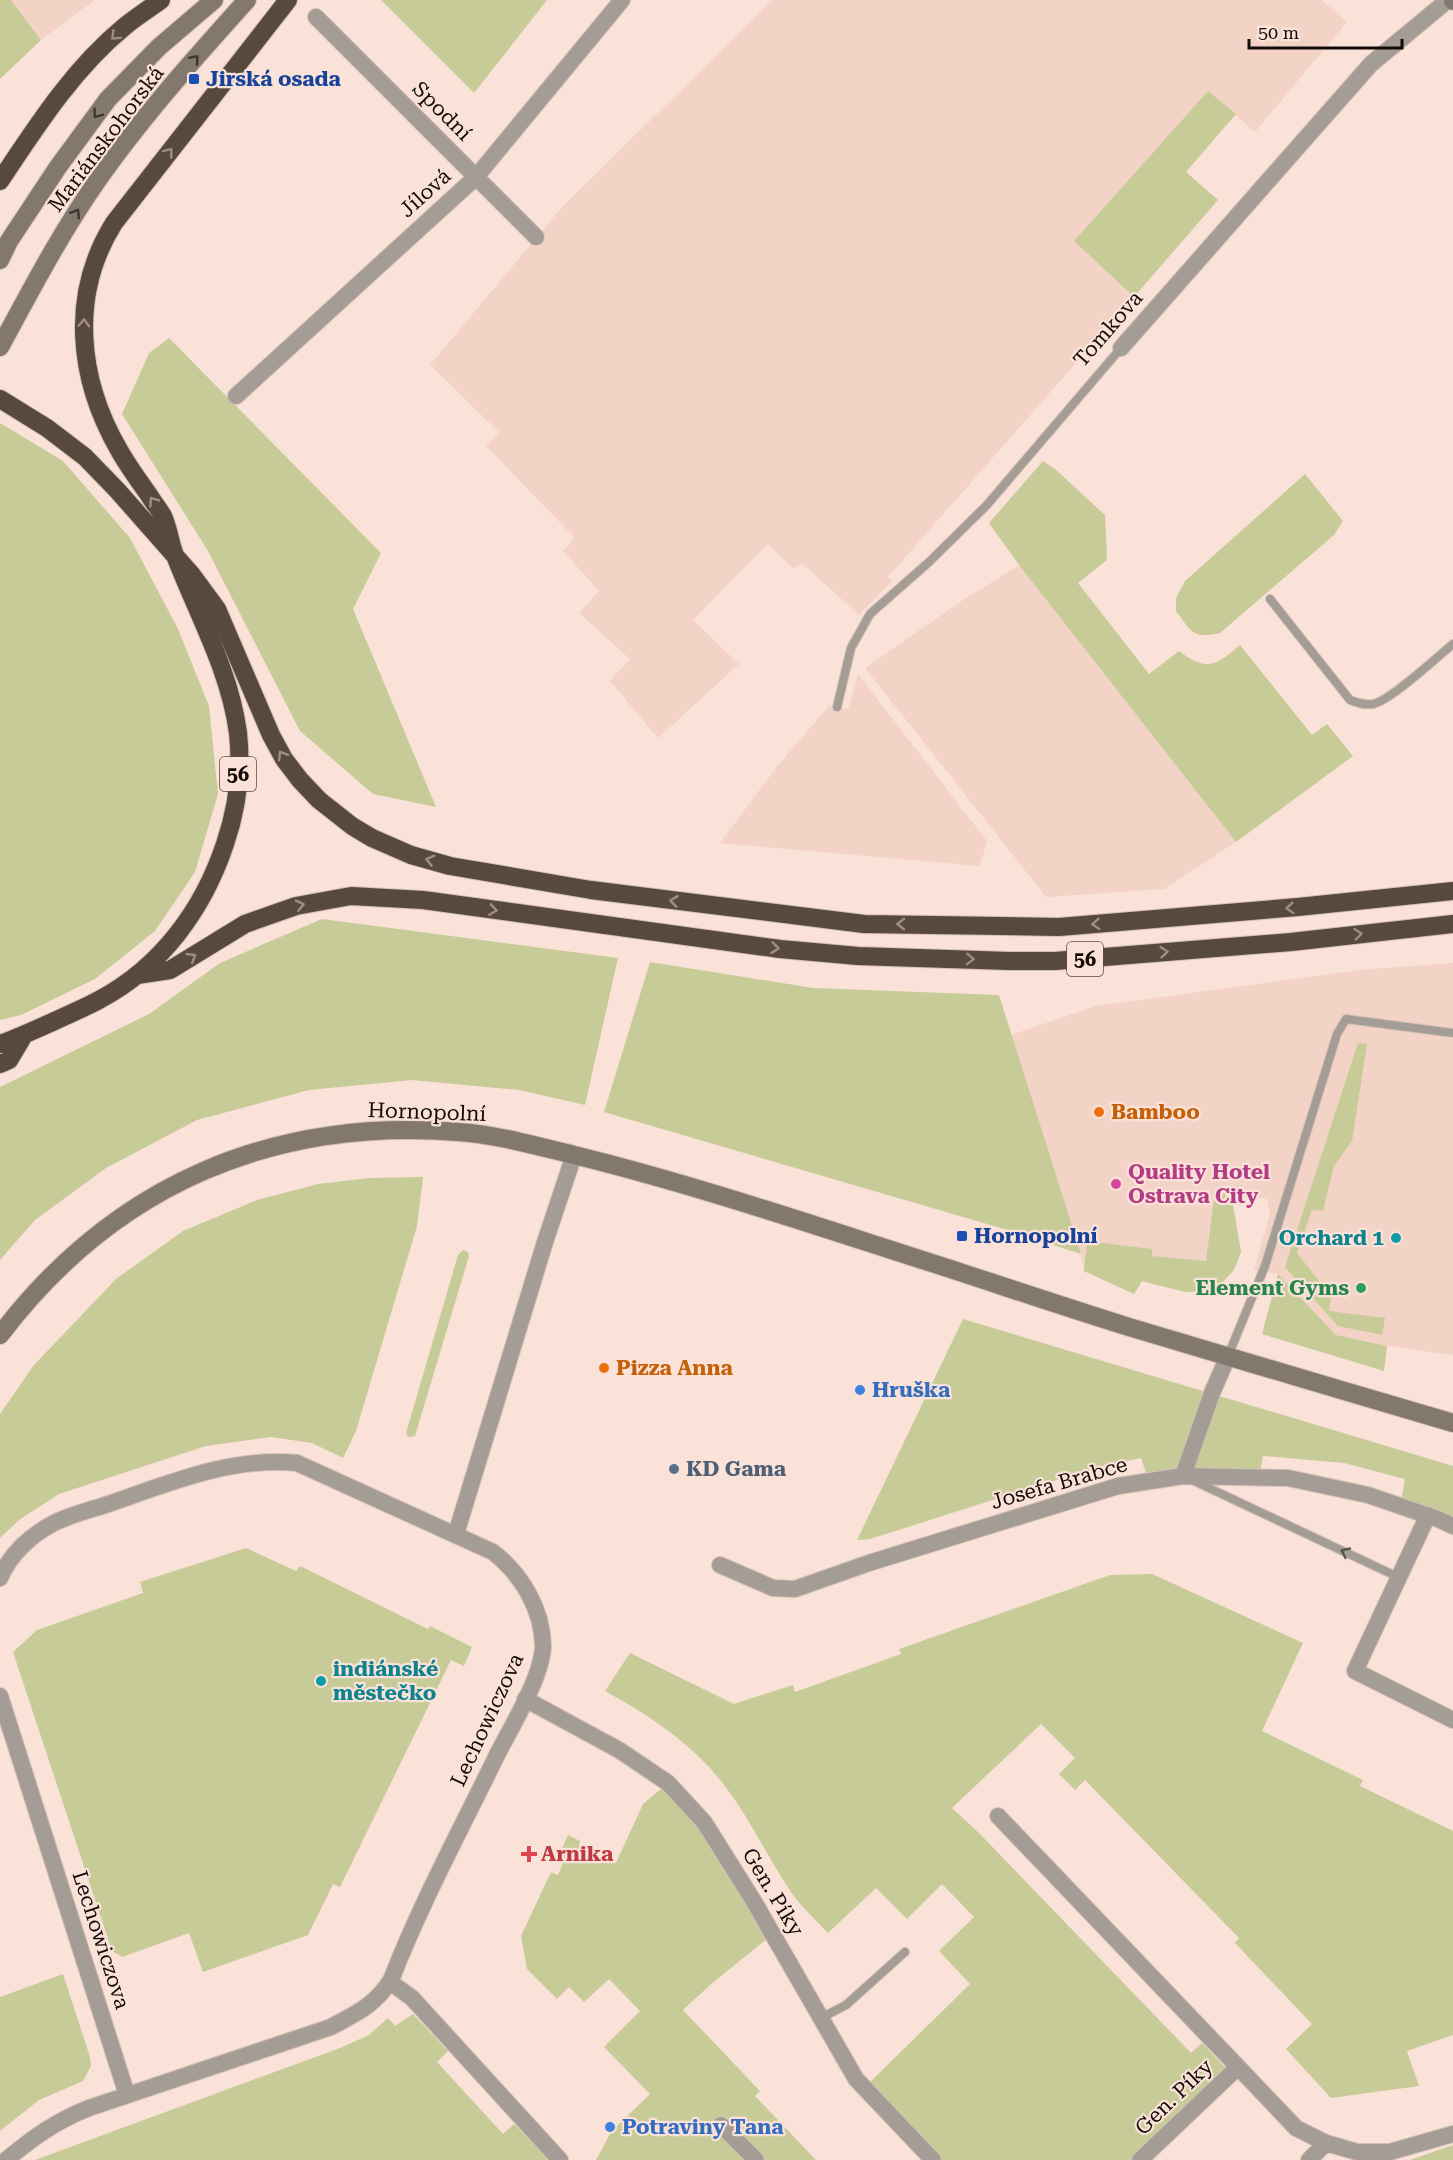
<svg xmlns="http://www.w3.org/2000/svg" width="1453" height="2160" viewBox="0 0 1453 2160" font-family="'Roboto Serif',serif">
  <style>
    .built { fill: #f2d3c6 }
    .green { fill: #c7cb97 }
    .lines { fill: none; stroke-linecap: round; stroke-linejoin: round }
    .lane-casing { stroke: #d5c0b7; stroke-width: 10 }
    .street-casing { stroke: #d5c0b7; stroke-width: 18 }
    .secondary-casing { stroke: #d5c0b7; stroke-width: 20 }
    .highway-casing { stroke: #d5c0b7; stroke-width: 20 }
    .lane { stroke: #a49d95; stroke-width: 8 }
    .street { stroke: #a49d95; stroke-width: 16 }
    .secondary { stroke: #83786e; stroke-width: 18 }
    .highway { stroke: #57493b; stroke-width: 18 }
    .oneway { stroke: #a08e82 }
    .oneway2 { stroke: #3f3731 }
    .oneway3 { stroke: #5b544e }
    .transit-dot { fill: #1a4fb4; stroke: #fae2d8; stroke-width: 2 }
    .food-dot { fill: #e8710a; stroke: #fae2d8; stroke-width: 2 }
    .hotel-dot { fill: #d1479c; stroke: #fae2d8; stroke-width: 2 }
    .culture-dot { fill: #0f9aa8; stroke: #fae2d8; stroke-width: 2 }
    .leisure-dot { fill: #2e9e5b; stroke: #fae2d8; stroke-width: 2 }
    .shop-dot { fill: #3f7fe0; stroke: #fae2d8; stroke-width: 2 }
    .service-dot { fill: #5c6f8a; stroke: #fae2d8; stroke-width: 2 }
    .health-dot { fill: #e0444e; stroke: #fae2d8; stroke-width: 2 }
    .labels { text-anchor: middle; stroke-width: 4.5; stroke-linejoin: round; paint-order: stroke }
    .shield { fill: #fae2d8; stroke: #584c46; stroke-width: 1.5 }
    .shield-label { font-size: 20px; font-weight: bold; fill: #120b08 }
    .transit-label { font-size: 21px; font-weight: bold; fill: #164399; stroke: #fae2d8; text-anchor: start }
    .street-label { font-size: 21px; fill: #120b08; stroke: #fae2d8 }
    .food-label { font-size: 21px; font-weight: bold; fill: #c56008; stroke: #fae2d8; text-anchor: start }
    .hotel-label { font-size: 21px; font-weight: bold; fill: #b23c85; stroke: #fae2d8; text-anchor: start }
    .culture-label { font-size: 21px; font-weight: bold; fill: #0d838f; stroke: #fae2d8; text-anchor: end }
    .leisure-label { font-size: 21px; font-weight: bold; fill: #27864d; stroke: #fae2d8; text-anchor: end }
    .shop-label { font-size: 21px; font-weight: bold; fill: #366cbe; stroke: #fae2d8; text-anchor: start }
    .service-label { font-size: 21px; font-weight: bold; fill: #4e5e75; stroke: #fae2d8; text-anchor: start }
    .health-label { font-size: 21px; font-weight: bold; fill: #be3a42; stroke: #fae2d8; text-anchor: start }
  </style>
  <rect width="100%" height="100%" fill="#fae2d8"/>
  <path class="built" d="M11 0H95L41 40Z
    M773 0H1322L1347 22 1255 132 1208 91 1074 241 1134 297 888 577 892 581 859 615 802 563 794 569 768 544 693 620 739 664 658 738 610 681 630 659 579 613 599 591 563 551 575 538 486 446 499 432 430 365 563 206Z
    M1019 565 1236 842 1164 889 1046 897 865 668 960 602Z
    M858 674 987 841 980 866 720 843 779 764 829 706 848 709Z
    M1453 963V1355L1387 1346 1336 1335 1278 1274 1254 1270 1270 1213 1267 1199 1232 1195 1241 1252 1234 1270 1212 1290 1185 1292 1142 1281 1134 1294 1084 1271 1081 1254 1008 1036 1096 1006 1359 970Z"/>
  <path class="green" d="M0 0H11L41 40 0 79Z
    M381 0H547L474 93Z
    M1208 91 1236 114 1186 172 1218 200 1134 297 1074 241Z
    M169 338 381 553 353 609 436 807 373 794 300 731 208 551 122 414 149 353Z
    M0 423 63 461 130 538 178 629 209 706 218 794 195 872 155 931 95 979 21 1015 0 1020Z
    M1043 461 1055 469 1105 515 1107 560 1078 583 1149 674 1179 651C1207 672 1216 666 1240 645L1312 735 1327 724 1353 756 1236 842 1019 565 989 523Z
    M1305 474 1343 521 1334 535 1220 633C1192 639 1192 632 1176 611V598L1185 581Z
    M322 919 618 958 585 1105 519 1090 412 1080 309 1090 197 1120 106 1168 35 1220 0 1260V1087L149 1014 220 963Z
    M650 962 813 988 999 995 1081 1254 1011 1231 604 1112Z
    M1358 1043 1367 1044 1352 1141 1334 1166 1323 1211 1312 1210 1297 1253 1331 1296 1329 1311 1385 1318 1382 1335 1338 1326 1285 1267Z
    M423 1177 417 1226 356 1431 343 1458 312 1443 271 1437 206 1446 59 1494 19 1520 0 1538V1414L34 1365 116 1279 183 1231 257 1200 318 1184 370 1178Z
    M1215 1192 1231 1195 1241 1252 1234 1270 1222 1283 1212 1290 1185 1292 1142 1281 1134 1294 1084 1271 1087 1241 1152 1249V1256L1206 1261Z
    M463 1250 468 1252 469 1256 415 1436 408 1437 406 1433 458 1255Z
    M1278 1274 1336 1335 1387 1346 1384 1371 1262 1334Z
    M963 1319 1453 1466V1526L1400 1506 1405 1479 1344 1463 1263 1456 1259 1477 1149 1481 1141 1458 1094 1468 870 1539 857 1540Z
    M246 1548 296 1571 300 1566 428 1629 430 1626 472 1647 464 1666 451 1660 340 1887 333 1884 308 1935 203 1972 189 1933 122 1957 112 1951 13 1652 37 1630 143 1593 140 1582Z
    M1152 1574 1303 1643 1262 1731 1363 1780 1360 1786 1453 1831V2035L1407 2051 1419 2086 1331 2098 1286 2049 1312 2024 1235 1943 1239 1938 1085 1780 1075 1790 1059 1774 1075 1758 1041 1724 952 1808 979 1833 1191 2053 1202 2043 1231 2074 1140 2160H933L864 2088 970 1984 939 1951 974 1917 942 1884 907 1919 876 1888 828 1933C815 1919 799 1905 789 1889 762 1848 742 1802 708 1766 678 1734 643 1712 605 1691L630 1653 734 1704 793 1685 795 1692 901 1654 899 1649 1110 1575Z
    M668 1783 773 1934 710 1985 683 2010 760 2091 755 2096 816 2160H596L611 2132 650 2094 604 2047 640 2011 609 1979 584 2002 569 1987 557 1999 527 1969 521 1936 551 1872 558 1875 565 1858 559 1855 568 1835 580 1841 579 1846 616 1863 643 1804Z
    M63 1974 90 2057 91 2066 83 2081 39 2100 0 2131V1997Z
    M413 2014 448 2051 437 2062 503 2134 514 2124 550 2160H35L340 2048 369 2035 388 2018 395 2026Z
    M1453 2145V2160H1410Z"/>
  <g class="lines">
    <g class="lane-casing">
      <path id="lane" d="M1270 599 1350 700C1358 703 1364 705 1373 704 1390 701 1437 657 1453 644
        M837 707 851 648 870 614 929 562 986 506 1121 348
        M1228 1356 1265 1266 1337 1034 1346 1019 1453 1033
        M1192 1480 1398 1577
        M821 2018 846 2005 905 1952"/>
    </g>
    <g class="street-casing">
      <path id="street" d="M316 17 536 237
        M1121 348 1371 64 1448 0
        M236 396 476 177 622 0
        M1183 1476 1212 1393 1228 1356
        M1428 1515 1355 1671 1453 1720
        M456 1534 545 1242 574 1155
        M720 1565 773 1588 795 1589 869 1563 1118 1486 1183 1476 1288 1478 1368 1495 1438 1519 1453 1526
        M0 1578C10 1554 31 1535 54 1523 72 1514 95 1509 114 1502 174 1481 233 1457 297 1463L493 1552C521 1574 542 1608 543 1645 543 1676 510 1729 496 1757 460 1831 421 1903 391 1980 375 2005 357 2013 331 2027L89 2108C56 2121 34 2137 6 2160
        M0 1696 127 2095
        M525 1699 619 1750 668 1783 704 1822 753 1900 856 2079 933 2160
        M998 1816 1238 2067
        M390 1982 412 1998 560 2160
        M721 2125 756 2160
        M1140 2160 1238 2067 1296 2128 1326 2143 1357 2152H1390L1453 2134
        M1309 2160 1326 2143"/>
    </g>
    <g class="secondary-casing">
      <path id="secondary" d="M1453 0V1
        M0 260 9 241 58 167 108 99 159 47 214 0
        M0 347C30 292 59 236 95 184 140 119 194 59 247 0
        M0 1335C114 1185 272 1117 459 1132 499 1135 536 1146 574 1155 696 1185 816 1226 935 1264 1000 1285 1064 1307 1129 1327 1237 1360 1345 1391 1453 1423"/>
    </g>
    <g class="highway-casing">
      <path id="highway" d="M0 181C36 127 73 69 124 27 136 17 149 9 161 0
        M0 399 47 428 85 457 117 490 192 575 217 609 271 735 284 759 300 780 319 800 352 826 372 838 411 855 450 866 591 890 864 924 1059 927 1298 907 1453 891
        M137 975 170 970 245 924 296 906 351 896 423 900 780 949 858 956 1009 961H1055L1291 942 1453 924
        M0 1044C20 1037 39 1028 59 1019 72 1013 86 1007 99 1000 161 967 203 910 225 844 237 809 242 770 238 733 230 671 198 615 176 558 170 544 169 529 163 516 159 509 153 502 149 495 139 481 128 466 119 450 78 379 69 295 114 223L288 0
        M0 1064 9 1060 24 1035"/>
    </g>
    <use href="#lane" class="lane"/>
    <use href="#street" class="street"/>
    <use href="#secondary" class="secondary"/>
    <use href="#highway" class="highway"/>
  </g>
  <defs><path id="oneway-chevron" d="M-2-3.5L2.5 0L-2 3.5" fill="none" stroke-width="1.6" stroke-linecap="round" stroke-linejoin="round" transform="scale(1.5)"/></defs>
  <g class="oneway">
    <use href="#oneway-chevron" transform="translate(115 36) rotate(136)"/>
    <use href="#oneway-chevron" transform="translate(169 152) rotate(-52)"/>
    <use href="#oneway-chevron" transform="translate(84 323) rotate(-87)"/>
    <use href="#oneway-chevron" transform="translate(153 501) rotate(-125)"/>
    <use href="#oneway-chevron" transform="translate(282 755) rotate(-122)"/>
    <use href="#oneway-chevron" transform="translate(430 860) rotate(-165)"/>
    <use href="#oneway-chevron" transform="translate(674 901) rotate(-173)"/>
    <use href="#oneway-chevron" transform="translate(300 905) rotate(-13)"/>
    <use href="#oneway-chevron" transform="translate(1290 908) rotate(175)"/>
    <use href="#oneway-chevron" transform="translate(493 910) rotate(8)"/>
    <use href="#oneway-chevron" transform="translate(901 924) rotate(-179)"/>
    <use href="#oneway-chevron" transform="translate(1096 924) rotate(175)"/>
    <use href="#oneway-chevron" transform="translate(1358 934) rotate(-6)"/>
    <use href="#oneway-chevron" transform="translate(775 948) rotate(7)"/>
    <use href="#oneway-chevron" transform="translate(1164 952) rotate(-5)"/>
    <use href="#oneway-chevron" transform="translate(192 957) rotate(-31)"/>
    <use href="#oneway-chevron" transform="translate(970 959) rotate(2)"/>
  </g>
  <g class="oneway2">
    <use href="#oneway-chevron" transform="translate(195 59) rotate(-49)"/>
    <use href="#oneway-chevron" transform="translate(97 114) rotate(126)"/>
    <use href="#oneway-chevron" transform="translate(76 213) rotate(-58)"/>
  </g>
  <use class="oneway3" href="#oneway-chevron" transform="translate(1345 1552) rotate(-155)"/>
  <g class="transit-dot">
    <rect x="188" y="73" width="12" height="12" rx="3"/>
    <rect x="956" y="1230" width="12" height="12" rx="3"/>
  </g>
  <g class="food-dot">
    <circle cx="1099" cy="1112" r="6"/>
    <circle cx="604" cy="1368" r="6"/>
  </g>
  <circle class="hotel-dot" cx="1116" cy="1184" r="6"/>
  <g class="culture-dot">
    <circle cx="1396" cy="1238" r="6"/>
    <circle cx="321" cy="1681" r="6"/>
  </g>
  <circle class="leisure-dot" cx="1361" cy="1288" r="6"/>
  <g class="shop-dot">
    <circle cx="860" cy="1390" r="6"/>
    <circle cx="610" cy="2127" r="6"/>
  </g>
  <circle class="service-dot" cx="674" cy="1469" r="6"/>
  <path class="health-dot" d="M526 1845h6v6h6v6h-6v6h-6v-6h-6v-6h6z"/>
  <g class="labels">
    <g class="shield">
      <rect x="220" y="757" width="36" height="34" rx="4.5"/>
      <rect x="1067" y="942" width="36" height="34" rx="4.5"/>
    </g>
    <g class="shield-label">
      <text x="238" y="781">56</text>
      <text x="1085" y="966">56</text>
    </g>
    <g class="transit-label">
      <text x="206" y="86">Jirská osada</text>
      <text x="974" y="1243">Hornopolní</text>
    </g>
    <g class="street-label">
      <text transform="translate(442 111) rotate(45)" y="7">Spodní</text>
      <text transform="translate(106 139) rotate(-53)" y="7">Mariánskohorská</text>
      <text transform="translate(425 193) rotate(-42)" y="7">Jílová</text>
      <text transform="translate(1108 329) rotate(-49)" y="7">Tomkova</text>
      <text transform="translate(427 1112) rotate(2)" y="7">Hornopolní</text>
      <text transform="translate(1059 1483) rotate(-16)" y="7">Josefa Brabce</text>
      <text transform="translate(487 1720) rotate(-65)" y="7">Lechowiczova</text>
      <text transform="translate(773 1892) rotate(59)" y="7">Gen. Píky</text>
      <text transform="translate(101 1940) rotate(72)" y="7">Lechowiczova</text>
      <text transform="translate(1174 2097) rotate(-44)" y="7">Gen. Píky</text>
    </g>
    <g class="food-label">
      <text x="1111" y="1119">Bamboo</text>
      <text x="616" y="1375">Pizza Anna</text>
    </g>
    <g class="hotel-label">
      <text x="1128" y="1179">Quality Hotel<tspan x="1128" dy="24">Ostrava City</tspan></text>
    </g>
    <g class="culture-label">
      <text x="1384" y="1245">Orchard 1</text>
      <text x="333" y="1676" text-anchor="start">indiánské<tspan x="333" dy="24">městečko</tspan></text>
    </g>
    <g class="leisure-label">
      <text x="1349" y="1295">Element Gyms</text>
    </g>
    <g class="shop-label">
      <text x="872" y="1397">Hruška</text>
      <text x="622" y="2134">Potraviny Tana</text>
    </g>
    <g class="service-label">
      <text x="686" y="1476">KD Gama</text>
    </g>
    <g class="health-label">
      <text x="541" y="1861">Arnika</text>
    </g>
  </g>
  <path d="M1249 39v9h153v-9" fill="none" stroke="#120b08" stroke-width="3"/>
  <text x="1258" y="39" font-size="18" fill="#120b08" stroke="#fae2d8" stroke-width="4.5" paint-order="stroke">50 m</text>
</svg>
